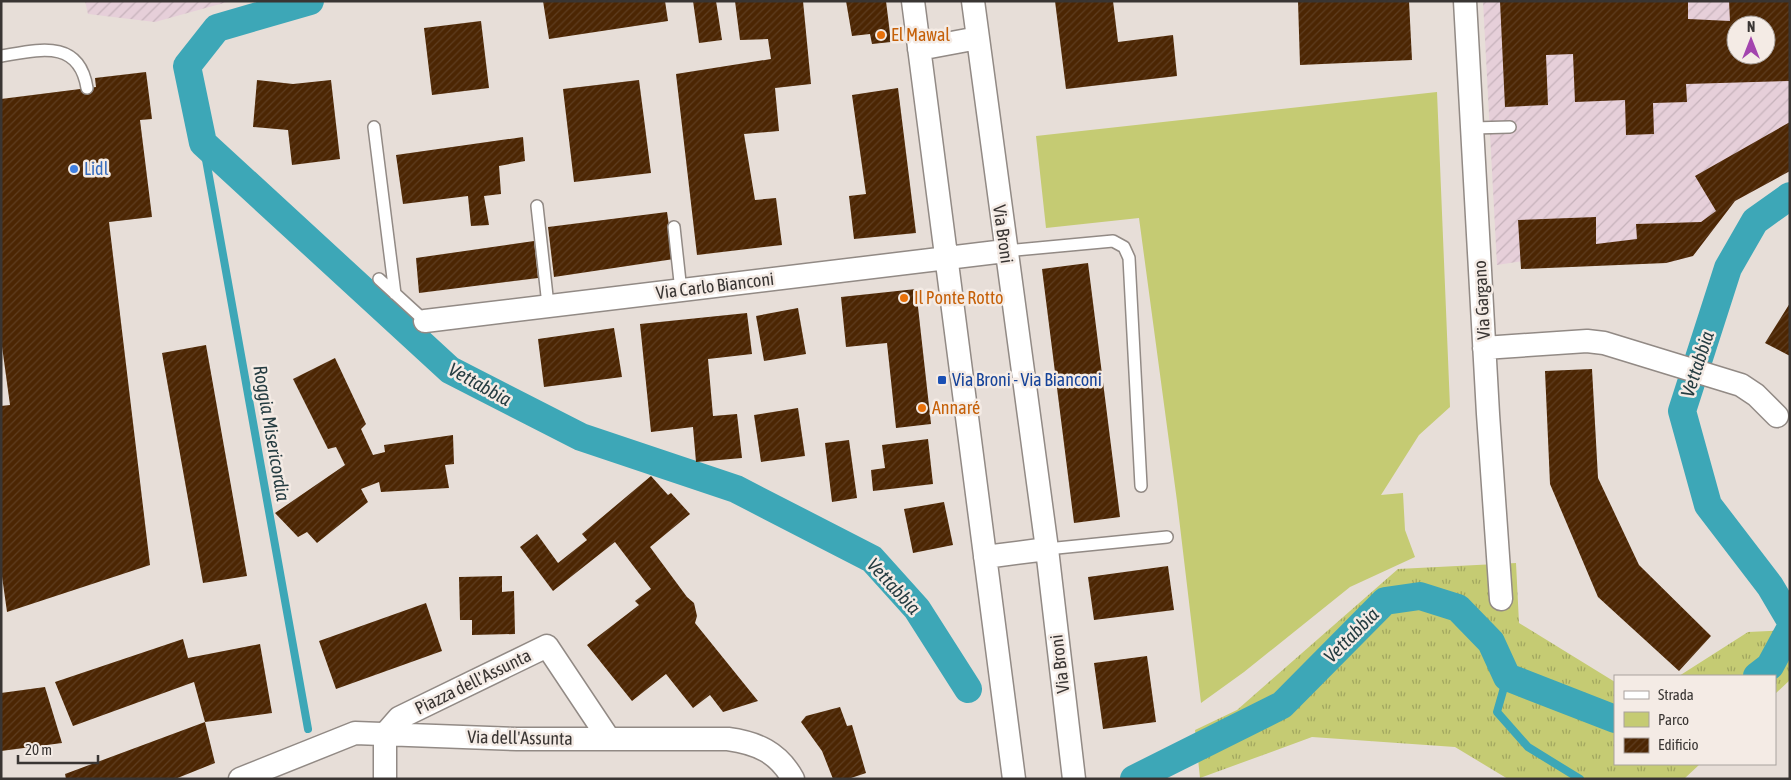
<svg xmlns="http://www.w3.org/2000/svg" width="1791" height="780" viewBox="0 0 1791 780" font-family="'Asap Condensed',sans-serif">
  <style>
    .industrial { fill: url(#industrial-furrows); fill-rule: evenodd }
    .grass { fill: url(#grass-tufts) }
    .park { fill: #c5cb73 }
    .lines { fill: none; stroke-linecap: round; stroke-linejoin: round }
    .stream { stroke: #3da7b7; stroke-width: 8 }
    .canal { stroke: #3da7b7; stroke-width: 28 }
    .building { fill: url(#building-hatch); fill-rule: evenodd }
    .service-casing { stroke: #928a85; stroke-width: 14 }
    .minor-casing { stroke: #928a85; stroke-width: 25 }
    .service { stroke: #fff; stroke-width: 11 }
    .minor { stroke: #fff; stroke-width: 22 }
    .food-dot { fill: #e8710a; stroke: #f4ebe5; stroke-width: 2 }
    .shop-dot { fill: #3f7fe0; stroke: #f4ebe5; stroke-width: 2 }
    .transit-dot { fill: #1a4fb4; stroke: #f4ebe5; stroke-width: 2 }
    .labels { text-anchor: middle; stroke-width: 5; stroke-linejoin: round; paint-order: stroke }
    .food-label { font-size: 18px; fill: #c56008; stroke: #f4ebe5; text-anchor: start }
    .shop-label { font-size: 18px; fill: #366cbe; stroke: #f4ebe5; text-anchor: start }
    .street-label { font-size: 18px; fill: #393533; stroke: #f4ebe5 }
    .transit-label { font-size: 18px; fill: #164399; stroke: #f4ebe5; text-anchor: start }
    .water-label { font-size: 19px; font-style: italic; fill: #253c41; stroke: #f4ebe5 }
  </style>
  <defs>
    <pattern id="industrial-furrows" width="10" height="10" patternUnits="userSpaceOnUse" patternTransform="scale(1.25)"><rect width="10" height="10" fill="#e6cfd9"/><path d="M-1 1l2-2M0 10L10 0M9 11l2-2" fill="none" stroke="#c6b2bb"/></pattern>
    <pattern id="grass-tufts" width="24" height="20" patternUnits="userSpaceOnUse" patternTransform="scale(1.25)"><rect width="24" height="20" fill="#c5cb73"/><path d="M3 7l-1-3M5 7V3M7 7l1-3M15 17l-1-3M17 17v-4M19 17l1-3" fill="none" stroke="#a1a65f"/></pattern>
    <pattern id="building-hatch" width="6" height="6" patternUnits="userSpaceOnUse" patternTransform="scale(1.25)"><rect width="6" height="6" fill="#4c2603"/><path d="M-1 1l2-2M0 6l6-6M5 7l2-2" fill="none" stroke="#5e3d20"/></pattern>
  </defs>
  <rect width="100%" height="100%" fill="#e7ded8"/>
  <path class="industrial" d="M85 1H231L155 22 88 14Z
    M1483 1H1790V171L1735 201 1693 256 1666 263 1530 260 1497 265ZM1736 25H1766V55H1736Z"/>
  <path class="grass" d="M1516 563 1519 623 1615 682V764H1700L1684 779H1508L1455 747 1312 737 1200 778 1195 730 1237 710 1398 569Z
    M1790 630V680L1775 694V676H1679L1748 632Z"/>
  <path class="park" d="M1437 92 1450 407 1419 435 1381 495 1403 493 1405 530 1415 557 1350 587 1244 672 1201 703 1177 501 1139 218 1046 228 1036 136Z"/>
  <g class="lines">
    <path class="stream" d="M203 143 308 729
      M1507 677 1497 712 1528 747 1580 779"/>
    <path class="canal" d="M310 1 217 28 187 66 203 143 450 370 581 437 736 489 872 559 917 609 968 689
      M1790 196 1755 221 1728 268 1682 411 1708 505 1770 586 1790 620
      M1757 676 1770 666 1790 629
      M1134 779 1282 705 1385 601 1420 596 1458 608 1491 642 1507 677 1615 719"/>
  </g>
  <path class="building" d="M543 1H665L668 21 549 39Z
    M693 1H716L722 40 699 43Z
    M735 1H803L811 84 775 88 779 131 744 134 755 200 776 198 782 245 697 255 676 74 771 59 768 39 740 40Z
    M846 1H886L891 42 872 44 870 34 852 36Z
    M1055 1H1113L1118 42 1173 35 1177 76 1066 89Z
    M1298 1H1409L1412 60 1300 65Z
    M1500 1H1688V19L1730 21 1729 1H1790V81L1686 84 1687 102 1653 103 1654 134 1626 135 1625 100 1575 102 1573 54 1546 55 1548 105 1505 107ZM1736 25H1766V55H1736Z
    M481 21 489 88 432 95 424 28Z
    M146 72 152 119 140 120 152 217 109 222 150 565 7 612 1 569V406L10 405 1 339V99L96 87 95 78Z
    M257 80 293 84 331 80 340 159 292 165 288 130 253 127Z
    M639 80 651 173 574 182 563 89Z
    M898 88 916 233 854 239 849 196 866 194 852 95Z
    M1790 122V171L1735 201 1693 256 1666 263 1521 269 1518 220 1596 217V244L1637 239 1636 224 1701 222 1716 211 1695 176Z
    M523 137 525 161 499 166 501 194 484 196 489 225 471 226 468 196 403 204 396 155Z
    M667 212 674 259 554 277 548 227Z
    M534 241 538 278 419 293 416 258Z
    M1088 263 1120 517 1074 523 1042 269Z
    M916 289 931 424 896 428 887 343 846 347 841 297Z
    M1790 303V356L1765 343Z
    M798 308 806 354 764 361 756 316Z
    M747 313 752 354 708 359 713 416 737 414 742 458 696 462 693 427 651 432 640 324Z
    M614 328 622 377 544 387 538 339Z
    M206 345 247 576 203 583 162 353Z
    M335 358 366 424 361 429 373 455 385 452 384 445 453 435 454 464 445 465 449 488 381 492 379 482 361 489 368 502 317 543 307 532 298 537 275 513 345 465 336 447 328 449 293 379Z
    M1592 369 1598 478 1639 565 1711 636 1679 671 1598 597 1550 484 1545 371Z
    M798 408 805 456 761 462 754 415Z
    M928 439 933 484 873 491 871 470 885 468 882 445Z
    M849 440 857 498 832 502 825 443Z
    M651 476 668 495 671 493 690 514 650 547 687 597 694 603 697 616 695 623 758 701 723 712 710 695 693 708 666 674 632 701 587 645 639 605 635 601 651 589 615 542 553 591 520 547 537 534 558 563 587 540 582 534Z
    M944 502 953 545 913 553 904 509Z
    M1168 566 1174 610 1094 620 1088 577Z
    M502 576V592L514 591 515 634 472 635V620H460L459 577Z
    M426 603 442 651 336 689 319 641Z
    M183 639 188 658 260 644 272 713 205 722 194 682 73 726 55 682Z
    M1147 656 1156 722 1103 729 1094 663Z
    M45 687 62 743 1 751V693Z
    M840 707 847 726 852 725 866 773 848 779H833L822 751 801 722 806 716Z
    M205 722 215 763 175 779H66L65 774Z"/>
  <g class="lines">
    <g class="service-casing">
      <path id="service" d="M1 56C38 50 79 38 87 88
        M374 127 395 294
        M1473 128 1510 127
        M537 206 548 305
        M674 227 681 291
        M1005 251 1113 241 1124 247 1129 258 1141 486
        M379 279 425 321
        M1047 549 1167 537"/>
    </g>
    <g class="minor-casing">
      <path id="minor" d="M913 1 1014 779
        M973 1 1047 549 1074 779
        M1465 1 1488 414 1501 599
        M919 49 978 38
        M425 321 1005 251
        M1484 348 1587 341 1604 343 1741 385 1756 395 1777 416
        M985 557 1047 549
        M385 734 399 718 547 646 609 739
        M385 734V779
        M240 779 355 733 517 739H728C757 743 778 752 793 779"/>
    </g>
    <use href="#service" class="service"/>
    <use href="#minor" class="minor"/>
  </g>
  <g class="food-dot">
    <circle cx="881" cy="35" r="5"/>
    <circle cx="904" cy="298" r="5"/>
    <circle cx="922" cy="408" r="5"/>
  </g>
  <circle class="shop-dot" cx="74" cy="169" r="5"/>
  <rect class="transit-dot" x="937" y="375" width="10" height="10" rx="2.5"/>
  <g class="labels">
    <g class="food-label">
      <text x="891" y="41">El Mawal</text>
      <text x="914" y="304">Il Ponte Rotto</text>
      <text x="932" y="414">Annaré</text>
    </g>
    <g class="shop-label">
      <text x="84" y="175">Lidl</text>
    </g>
    <g class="street-label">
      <text transform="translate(1003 234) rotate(82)" y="6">Via Broni</text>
      <text transform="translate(715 286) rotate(-7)" y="6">Via Carlo Bianconi</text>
      <text transform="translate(1482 300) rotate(-93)" y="6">Via Gargano</text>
      <text transform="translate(1060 664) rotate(-97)" y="6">Via Broni</text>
      <text transform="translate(473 682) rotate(-26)" y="6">Piazza dell'Assunta</text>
      <text transform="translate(520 738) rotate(1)" y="6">Via dell'Assunta</text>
    </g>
    <g class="transit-label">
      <text x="952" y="386">Via Broni - Via Bianconi</text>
    </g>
    <g class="water-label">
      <text transform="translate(1697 364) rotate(-72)" y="7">Vettabbia</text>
      <text transform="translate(480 384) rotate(29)" y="7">Vettabbia</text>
      <text transform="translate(272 433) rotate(80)" y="7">Roggia Misericordia</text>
      <text transform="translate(894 586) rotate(47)" y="7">Vettabbia</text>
      <text transform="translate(1351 635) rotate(-45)" y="7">Vettabbia</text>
    </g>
  </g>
  <rect width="1791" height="780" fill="none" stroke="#393533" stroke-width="5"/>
  <rect x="1614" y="675" width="162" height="90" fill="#f4ebe5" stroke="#a9a29e"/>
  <rect x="1624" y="691" width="25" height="8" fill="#ffffff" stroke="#a9a29e"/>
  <text x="1658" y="700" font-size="15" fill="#393533">Strada</text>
  <rect x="1624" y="712" width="25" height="15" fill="#c5cb73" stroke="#a9a29e"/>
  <text x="1658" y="725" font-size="15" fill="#393533">Parco</text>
  <rect x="1624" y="738" width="25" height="15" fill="url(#building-hatch)" stroke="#a9a29e"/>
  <text x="1658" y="750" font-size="15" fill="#393533">Edificio</text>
  <g transform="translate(1751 40)"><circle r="24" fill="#f4ebe5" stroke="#a9a29e"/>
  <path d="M0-4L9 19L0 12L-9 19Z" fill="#a344ae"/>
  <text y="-8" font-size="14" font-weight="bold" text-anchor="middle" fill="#393533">N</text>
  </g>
  <path d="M18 755v8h80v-8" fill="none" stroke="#393533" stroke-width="2.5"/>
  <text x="25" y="755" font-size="15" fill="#393533" stroke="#f4ebe5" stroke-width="4" paint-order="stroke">20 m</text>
</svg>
